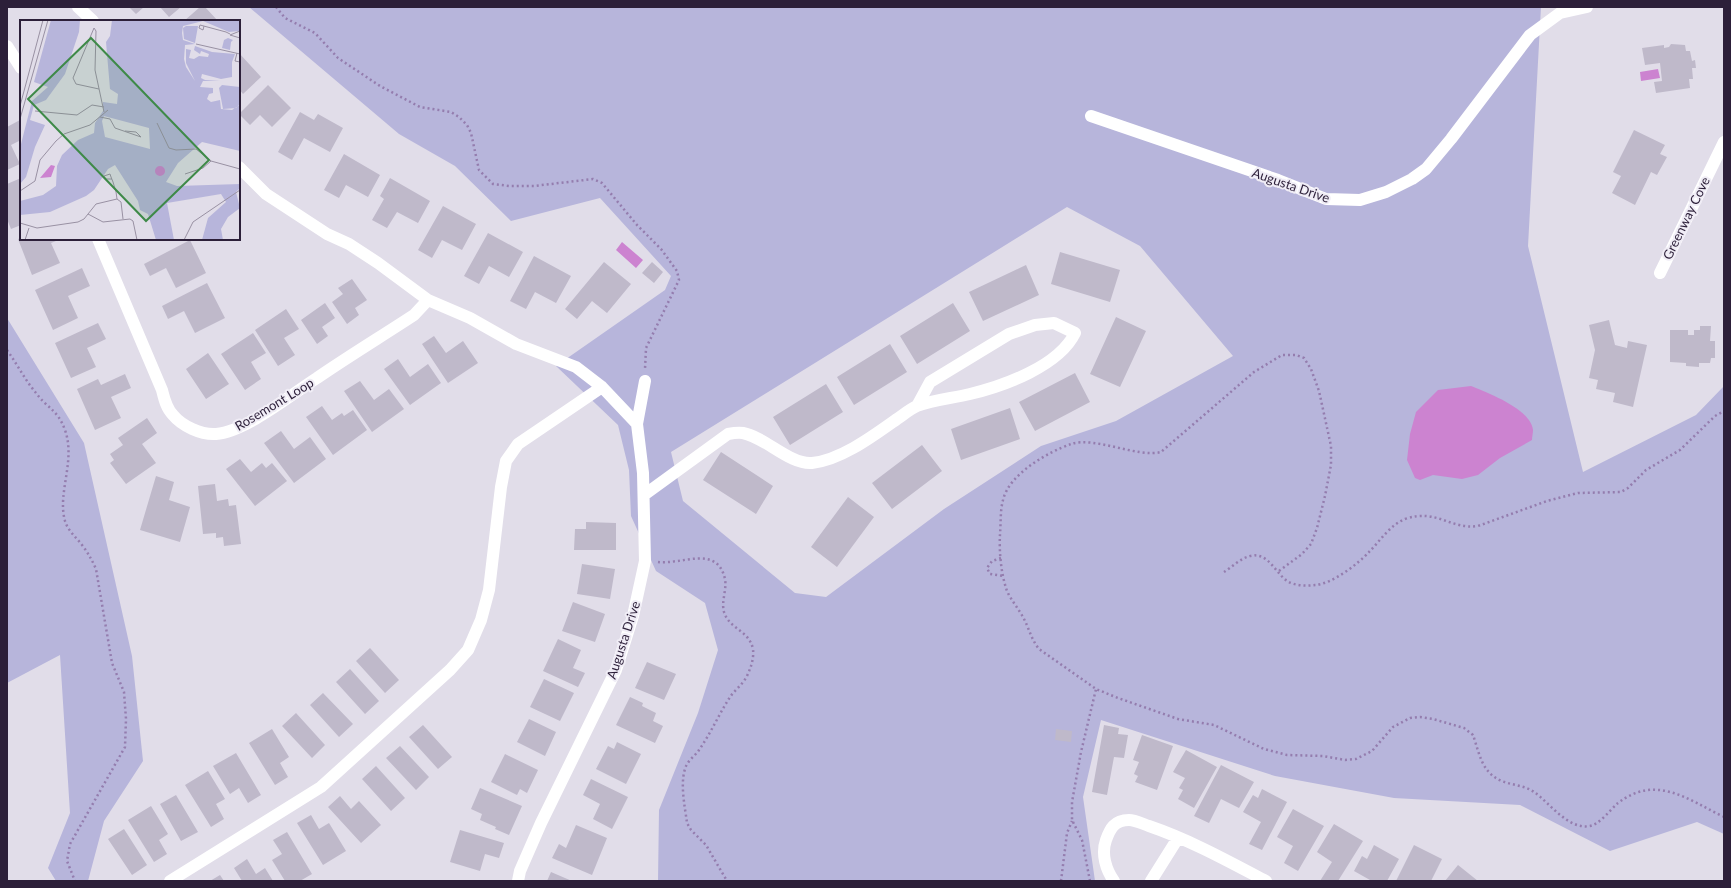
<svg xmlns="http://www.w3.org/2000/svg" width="1731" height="888" viewBox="0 0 1731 888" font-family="Lato,sans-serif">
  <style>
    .green { fill: #b7b5db; fill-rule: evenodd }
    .water { fill: #cc83d0 }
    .building { fill: #bfb9ca }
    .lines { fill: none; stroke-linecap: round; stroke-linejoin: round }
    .path { stroke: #947dae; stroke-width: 2.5; stroke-dasharray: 2 3; stroke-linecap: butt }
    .minor { stroke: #fff; stroke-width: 12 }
    .labels { text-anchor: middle; stroke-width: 4; stroke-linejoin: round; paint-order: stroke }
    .street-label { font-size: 13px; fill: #2c1f39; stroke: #f0edf6 }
    .inset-road { fill: none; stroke: #9991a3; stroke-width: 1 }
    .view { fill: #3e8a48; fill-opacity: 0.15; stroke: #3e8a48; stroke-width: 2 }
    .inset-edge { fill: none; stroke: #2c1f39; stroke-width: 2 }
  </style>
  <rect width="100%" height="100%" fill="#e1dde9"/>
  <path class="green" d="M249 7H1541L1528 246 1583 472 1696 415 1724 386V834L1697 822 1610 851 1520 805 1394 798 1275 776 1101 720 1083 797 1095 881H658L659 810 698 713 718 650 705 603 656 571 631 516 629 470 618 425 556 366 665 290 671 276 600 198 511 221 455 166 399 134ZM1067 207 1140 246 1233 356 1116 421 1041 446 944 509 826 597 795 593 683 501 671 452Z
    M7 318 84 443 132 656 143 761 104 821 88 881H56L48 868 70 813 60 655 7 683Z"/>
  <path class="water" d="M1658 69 1660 78 1641 81 1640 72Z
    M622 242 643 260 636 268 616 250Z
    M1471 386C1488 393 1531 409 1533 430 1533 433 1532 437 1532 440L1500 458 1478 475 1462 479 1433 475 1420 480 1415 478 1407 460 1410 434 1416 412 1438 390Z"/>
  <path class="building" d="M129 7H144L136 14Z
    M160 7H181L169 17Z
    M200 7H205L218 21H184Z
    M1671 44 1685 45 1686 51H1690L1692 61 1695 60 1696 68H1692L1693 79H1689L1690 88 1656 93 1654 82 1662 81 1660 63 1645 65 1642 48 1664 45V48L1669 47Z
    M239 53 261 77 243 94 239 89Z
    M268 85 291 108 272 127 260 115 250 125 239 114Z
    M300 112 314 120 318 114 343 128 330 152 304 138 292 160 278 152Z
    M20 120 21 140 11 145 20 164 7 170V127Z
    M1634 130 1665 145 1660 154 1667 157 1657 175 1651 172 1635 205 1612 193 1621 176 1613 172Z
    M344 154 380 175 368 197 346 185 339 198 324 190Z
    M21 178V225L11 229 7 219V184Z
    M390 178 430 201 418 223 397 212 387 228 372 220 384 199 380 196Z
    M443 206 476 224 462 250 442 240 432 258 418 250Z
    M488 233 523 252 509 277 489 266 479 284 464 276Z
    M21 238 61 239 51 243 60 263 32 275 18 239Z
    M190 240 206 273 176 288 166 268 150 276 144 264Z
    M1060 252 1120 270 1110 302 1051 284Z
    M534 256 571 276 556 303 535 292 526 309 510 301Z
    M604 262 631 284 607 313 592 301 577 319 565 309Z
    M652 262 663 272 654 283 642 273Z
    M1026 265 1039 295 983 321 969 292Z
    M82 268 90 286 68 296 78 318 53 330 35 290Z
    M352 279 367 300 355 308 359 315 347 324 332 302 343 294 338 288Z
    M207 283 225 318 195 333 184 311 168 319 162 306Z
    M325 303 335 318 322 327 328 336 317 344 301 320Z
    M953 303 970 331 917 364 900 336Z
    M286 309 299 329 284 338 295 355 278 366 255 330Z
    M1116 317 1146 331 1120 387 1090 374Z
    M1609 320 1615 345 1627 348 1628 341 1647 345 1633 407 1613 402 1615 393 1596 389 1598 380 1589 378 1595 350 1589 325Z
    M98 323 106 339 87 348 96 367 71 378 55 343Z
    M1700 326H1711L1710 341H1715V358H1711L1710 363H1699V367L1686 366V363L1670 362V330H1688V335H1694V330H1700Z
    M253 333 266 353 251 362 261 379 245 390 221 354Z
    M434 336 446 353 463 341 478 363 448 383 422 344Z
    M890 344 907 372 854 405 837 377Z
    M208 353 229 384 206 399 186 369Z
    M398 359 410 377 428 364 441 383 410 405 384 369Z
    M1075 373 1090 402 1035 431 1019 402Z
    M125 374 131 388 111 397 121 418 95 430 77 389 98 379 101 385Z
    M360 381 374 400 389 389 404 409 372 432 344 391Z
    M826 384 843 412 790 445 773 417Z
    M322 406 332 420 342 413 344 416 353 410 367 430 333 455 306 417Z
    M1010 408 1020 439 961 460 951 429Z
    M147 418 157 433 142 444 156 463 126 484 110 463 114 460 110 454 123 445 118 438Z
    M281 431 294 449 310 437 326 459 294 483 264 443Z
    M922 445 942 471 892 509 872 483Z
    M721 452 773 486 756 514 703 480Z
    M240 459 251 472 262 463 266 468 272 463 287 481 255 506 226 469Z
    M156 476 174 482 169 500 190 507 180 542 140 530Z
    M215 484 217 501 228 499 229 506 236 505 241 544 224 546 223 537 216 538V533L203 534 198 486Z
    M848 497 874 517 837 567 811 547Z
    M586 522 616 523V550H574L575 529H586Z
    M582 564 615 569 610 599 577 594Z
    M573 602 605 614 595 642 562 631Z
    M558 639 581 650 573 668 585 673 578 687 543 671Z
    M370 648 399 680 385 693 356 661Z
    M647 662 676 674 664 700 635 688Z
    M350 669 379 701 365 714 336 682Z
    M544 679 574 693 560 721 530 707Z
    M323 693 353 724 339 737 310 705Z
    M630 697 643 703 642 706 656 713 653 721 663 726 655 743 616 725Z
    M296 713 325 745 312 758 282 726Z
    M529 719 556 732 545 756 517 742Z
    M423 725 452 757 438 769 409 737Z
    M1104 725 1119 728 1118 734 1128 735 1124 758 1114 757 1107 795 1092 792Z
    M272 729 289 757 280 763 288 777 275 785 249 743Z
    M1056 729 1072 731 1071 742 1055 740Z
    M1142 735 1173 746 1157 790 1135 782 1138 776 1134 774 1139 762 1133 760Z
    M617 742 641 754 626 784 596 769 608 746 614 749Z
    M400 746 429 777 416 790 386 758Z
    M1186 750 1217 767 1194 808 1178 799 1183 790 1179 788 1185 778 1173 772Z
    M236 753 261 795 248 803 239 788 230 794 213 766Z
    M505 754 538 770 527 793 520 789 517 795 491 782Z
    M1221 765 1254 782 1239 808 1221 799 1209 823 1194 816Z
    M376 766 405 798 391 811 362 779Z
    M208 771 225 799 216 804 224 819 211 827 185 785Z
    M591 779 628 797 612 829 593 819 600 804 583 795Z
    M480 788 522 806 509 835 495 829 496 827 480 820 482 814 471 809Z
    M1262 789 1287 802 1262 850 1249 844 1261 822 1243 812 1253 795 1258 798Z
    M176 795 198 832 181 841 160 804Z
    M340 796 351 809 359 801 381 825 361 843 328 807Z
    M151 806 168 834 159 840 167 854 154 862 128 820Z
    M1293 809 1324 826 1298 871 1284 863 1293 846 1277 837Z
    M311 815 319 829 329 823 346 851 323 865 297 823Z
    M1334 824 1363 841 1338 881H1320L1332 862 1317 852Z
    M576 825 607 838 592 875 552 858 559 844 566 848Z
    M124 829 147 865 132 875 108 839Z
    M460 830 504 843 499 858 485 854 480 871 450 862Z
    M287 832 312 874 300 881H285L272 860 282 854 273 840Z
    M1374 845 1399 859 1387 881H1369L1370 880 1354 871 1362 856 1367 859Z
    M1414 845 1442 859 1431 881H1396Z
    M247 859 256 874 265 868 273 881H242L234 868Z
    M1458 865 1478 881H1445Z
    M551 872 572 881H547Z
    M220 875 224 881H210Z"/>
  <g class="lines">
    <path class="path" d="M276 7 285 18 315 33 338 58 380 86 420 107 451 112 459 117 467 125 471 133 479 170 493 184 509 186H534L593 179 602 183 637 225 661 249 677 271 679 280 646 348 645 369
      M7 350C17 364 25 380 36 393 47 408 58 410 65 430 76 461 57 493 65 521 68 531 76 537 82 545 88 553 92 560 96 569L112 663 124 692 126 719 125 747 70 844 67 861 75 881
      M1001 558 992 561 987 568 990 574 1003 576
      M658 562C682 565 717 544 725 579 727 590 721 601 724 612 729 629 749 630 753 649 754 659 751 667 747 676 743 684 735 690 730 697 719 714 711 733 699 750 695 756 687 761 685 769 680 785 685 807 687 823L691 830 706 845 727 881
      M1279 571 1302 554 1311 544 1317 528 1325 496 1331 465V446L1319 391 1311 369 1304 358 1296 355H1282L1254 372 1161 452C1137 458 1095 436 1071 444 1048 452 1009 474 1003 500 1000 511 1001 523 1000 534 999 552 1001 574 1007 591 1011 600 1018 608 1023 617 1029 628 1031 639 1039 649L1096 689 1118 698 1178 719 1214 725 1264 749 1287 755 1323 756 1345 760 1356 759 1372 751 1393 727 1410 718 1420 717 1433 719 1464 728 1473 735C1477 746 1480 762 1488 771 1501 787 1520 782 1534 792 1550 803 1568 830 1590 826 1600 824 1610 810 1618 803 1656 774 1687 799 1724 817
      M1224 572C1232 567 1241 558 1250 556 1270 551 1276 577 1291 583 1299 586 1307 586 1315 585 1332 584 1358 564 1369 552 1380 541 1390 525 1405 519 1437 508 1450 530 1478 526L1547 501 1578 493 1621 492 1628 488 1646 470 1680 450 1715 416 1724 411
      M1061 881 1067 833 1072 821
      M1090 881 1082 840 1072 820V802L1081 752 1096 689"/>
    <path class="minor" d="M78 7 93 21
      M7 46 21 68
      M1091 116 1278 180 1326 199 1360 200 1386 192 1412 179 1426 169 1451 139 1530 35 1560 13 1587 7
      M239 167 266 194 327 234 349 244 378 263 428 300 470 318 516 344 576 367 602 387 637 424
      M98 239 162 390C164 398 166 408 173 415 182 426 201 435 216 434 245 432 292 394 317 378 349 356 382 336 414 315L428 300
      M1660 273 1724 142
      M644 495 728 434C733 433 738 432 743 433 765 437 790 465 812 463 841 460 873 436 897 419 903 415 910 409 917 406 933 400 954 398 970 394 1004 386 1059 366 1075 333L1054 323 1035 325 1009 334 930 382 917 406
      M170 881 321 787 450 670 468 650 481 620 489 590 501 487 506 461 518 444 602 387
      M518 881 520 871 541 823 616 670 633 616 645 561 643 473 637 424 645 381
      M1114 881C1106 870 1101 854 1106 840 1110 829 1114 820 1129 820 1135 820 1143 824 1149 826 1190 840 1228 861 1266 881
      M1151 881 1178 838"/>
  </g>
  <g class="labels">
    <g class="street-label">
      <text transform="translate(1291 185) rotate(19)" y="5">Augusta Drive</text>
      <text transform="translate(1686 218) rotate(-64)" y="5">Greenway Cove</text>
      <text transform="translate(274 404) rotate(-31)" y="5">Rosemont Loop</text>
      <text transform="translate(623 640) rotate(-72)" y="5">Augusta Drive</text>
    </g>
  </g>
  <g transform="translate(20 20)">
    <rect width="220" height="220" fill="#e1dde9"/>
    <path d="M31 0H60L59 12 45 54 26 80 14 85 10 100 25 105 15 127 6 157 0 164V128L12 81 28 67 14 62ZM92 0H220L219 11 209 12 183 1 163 6 162 13 163 20 175 24 165 25 164 39 166 47 175 61 166 43V29L171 30 169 38 174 39 179 36 188 37 189 34 181 31 180 34 174 30 175 26 192 32 215 34 212 42V57L201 59 182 54 181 58 185 60 200 61H183L180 67 193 68V73L189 74 187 79 191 82 200 80 201 89 212 90 220 85V131L182 122 158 143 146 162 157 166 220 164V168L216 172 220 188 208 197 201 209 203 220H182L188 198 206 182 201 174 147 183 154 220H136L128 194 120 190 118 181 95 145 88 149 74 170 66 176 30 192 0 195V181L23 175 36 166 37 146 42 135 58 120 74 113 75 103 83 91V82L97 84 98 74 90 69 86 22 90 16ZM84 96 129 108 130 129 85 117 82 101ZM166 6H178L175 23 164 19 163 8ZM208 18 213 20 211 22 210 30 202 28 204 20ZM202 65 220 67V84L216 88 203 89 199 68Z" fill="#b7b5db" fill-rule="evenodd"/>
    <path d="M31 145 35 146 31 157 20 158ZM135 151a5 5 0 1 1 10 0a5 5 0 1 1-10 0Z" fill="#cc83d0"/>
    <path class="inset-road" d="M184 6 183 10 179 8 180 5 206 12 210 14M220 11 210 15 220 18M176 24 220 34M217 33 215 41 220 42M79 69 56 64 53 58 74 8 76 11 75 50 84 92M0 86 23 0M15 91 57 95 72 85 84 87M80 97 90 99 95 108 121 117 116 112 105 111M0 99 28 0M137 103 149 128 156 130 176 129 191 141 220 149M165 154 183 148 191 141M92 159H86L84 156 90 154 91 157 93 162 96 172 97 179M0 171 15 161 20 140 36 121 44 114 70 105 88 90M68 194 83 202 110 199 113 201 117 220M0 203 17 208 58 202 64 199 76 184 97 179 101 182 103 199M5 220 9 208M164 220 173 202 220 170"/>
    <path class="view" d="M71 18 189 140 126 201 8 79Z"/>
    <rect width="220" height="220" class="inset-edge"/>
  </g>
  <rect width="1731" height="888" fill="none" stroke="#2c1f39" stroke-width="16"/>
</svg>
